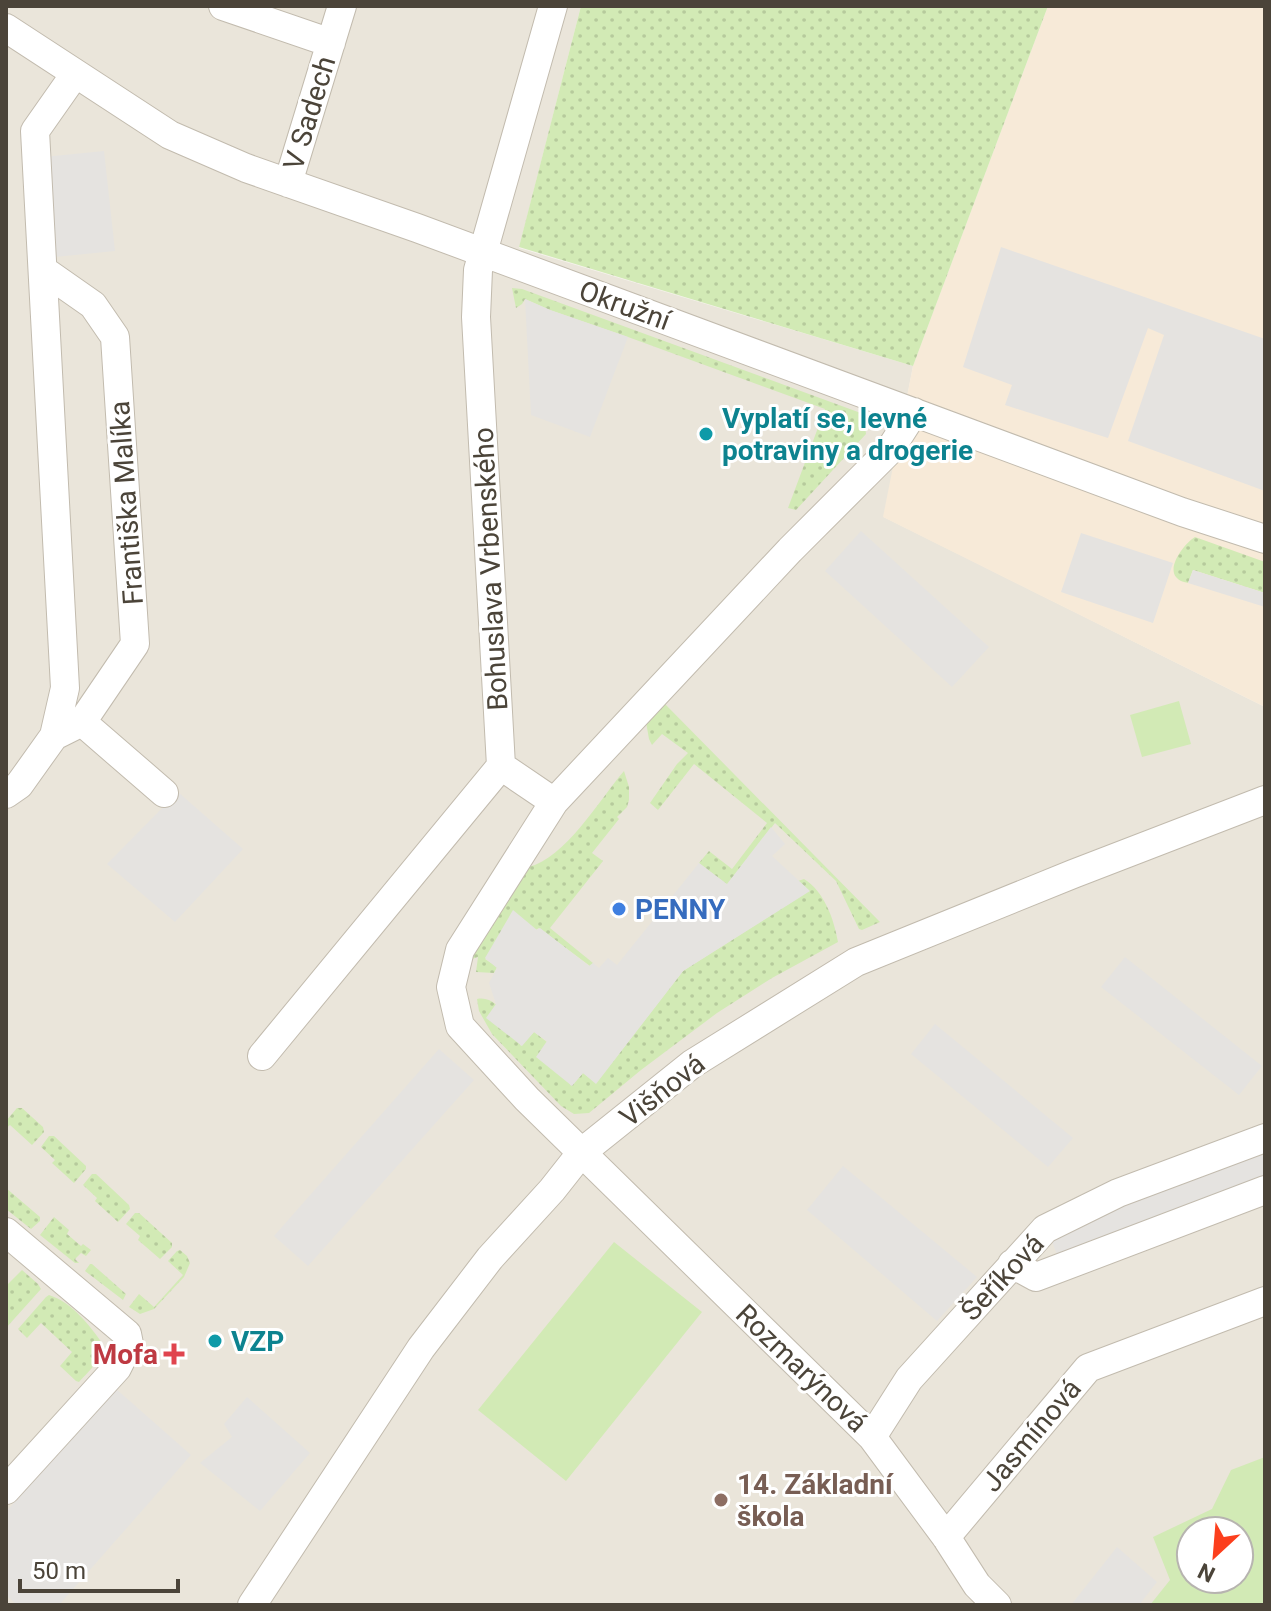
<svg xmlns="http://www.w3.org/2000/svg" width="1271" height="1611" viewBox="0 0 1271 1611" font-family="Roboto,sans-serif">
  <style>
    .residential { fill: #eae5da; fill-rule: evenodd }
    .commercial { fill: #f7ead8 }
    .grass { fill: url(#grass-dots) }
    .park { fill: #d2eab5; fill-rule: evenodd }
    .parking { fill: #e5e3e0 }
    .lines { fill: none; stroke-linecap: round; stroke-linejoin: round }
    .minor-casing { stroke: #c2bbae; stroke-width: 30 }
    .minor { stroke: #fff; stroke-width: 28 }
    .culture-dot { fill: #0f9aa8; stroke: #fff; stroke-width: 3 }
    .shop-dot { fill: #3f7fe0; stroke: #fff; stroke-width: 3 }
    .health-dot { fill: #e0444e; stroke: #fff; stroke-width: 3 }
    .education-dot { fill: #8d6e63; stroke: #fff; stroke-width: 3 }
    .labels { text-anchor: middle; stroke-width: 6; stroke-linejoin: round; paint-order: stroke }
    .street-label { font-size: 28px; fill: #4b4439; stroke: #fff }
    .culture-label { font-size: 28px; font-weight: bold; fill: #0d838f; stroke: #fff; text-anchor: start }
    .shop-label { font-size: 28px; font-weight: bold; fill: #366cbe; stroke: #fff; text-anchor: start }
    .health-label { font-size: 28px; font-weight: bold; fill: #be3a42; stroke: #fff; text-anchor: end }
    .education-label { font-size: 28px; font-weight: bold; fill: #785e54; stroke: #fff; text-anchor: start }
  </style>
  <defs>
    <pattern id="grass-dots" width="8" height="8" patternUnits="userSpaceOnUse" patternTransform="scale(2)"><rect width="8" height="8" fill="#d2eab5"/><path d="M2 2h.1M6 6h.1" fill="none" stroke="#b6ca9c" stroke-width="1.8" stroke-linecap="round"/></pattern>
  </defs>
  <rect width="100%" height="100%" fill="#f6f3ec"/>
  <path class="residential" d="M6 6H581L519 248 913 366 884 517 1265 707V1605H6ZM1191 1531H1239V1579H1191Z"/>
  <path class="commercial" d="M1048 6H1265V707L883 517 913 366Z"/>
  <path class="grass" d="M581 6H1048L913 366 519 247Z
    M512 288 522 289 858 412 864 417 866 434 796 510 788 508 825 409 628 337 550 310 525 299 522 304 516 308Z
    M1195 537 1265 562V593L1193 570 1188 583C1184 582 1179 581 1176 577 1167 566 1185 543 1195 537Z
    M664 703 880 922 862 930 859 929 836 881 775 823 727 885 699 863 709 851 732 869 767 823 694 764 658 810 650 803 677 764 688 753 662 734 652 745 649 739 646 722Z
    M624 771 629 787V800L627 807 617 817 619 819 592 853 603 861 550 928 593 963 590 966 539 928 485 959 497 967 494 973 476 972 478 957 469 960 528 867C565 859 600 799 624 771Z
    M804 879C824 891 834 919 838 942L772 978 717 1013 641 1070 589 1113 574 1114 561 1106 492 1034 479 1011 477 999C500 994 512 1029 521 1046L534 1032 547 1042 571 1086 583 1073 596 1083 683 971 809 891 798 881Z
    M17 1108H22L43 1127 44 1132 32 1145 10 1125 6 1128V1121Z
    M49 1136H54L86 1166V1169L74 1183 52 1163 55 1160 41 1147Z
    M92 1174H96L129 1205 130 1209 118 1222 95 1201 97 1198 83 1185Z
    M6 1188 40 1217V1221L31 1229 6 1209Z
    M135 1213H139L172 1243V1247L160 1259 138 1240 140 1236 126 1224Z
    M54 1217 69 1230 67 1234 81 1246 83 1244 91 1250 86 1256 81 1253 75 1259 79 1263H75L40 1235Z
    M180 1250 187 1256 190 1263 184 1277 154 1309 140 1314 129 1307 139 1294 154 1307 183 1275 168 1261 177 1251Z
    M90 1264H92L126 1294 123 1300 85 1271Z
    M22 1270 38 1284 41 1289 6 1328V1286Z
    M49 1295C73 1303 89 1325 103 1344 102 1360 90 1370 79 1382L76 1381 60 1366 72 1352 41 1323 27 1338 18 1329 46 1297Z"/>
  <path class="park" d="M1179 701 1191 744 1142 757 1130 715Z
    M614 1242 702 1312 566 1481 478 1410Z
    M1265 1457V1605H1150L1170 1580 1153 1537 1212 1509 1231 1470ZM1191 1531H1239V1579H1191Z"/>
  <path class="parking" d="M104 151 115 251 55 257 44 157Z
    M1001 247 1265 339V491L1128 441 1164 335 1148 328 1108 438 1005 405 1012 385 963 367Z
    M525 299 550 310 628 337 590 437 531 415Z
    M861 531 989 647 952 687 825 571Z
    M1081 533 1173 563 1153 623 1061 592Z
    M1193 570 1265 593V607L1188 583Z
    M178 792 243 849 175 922 107 864Z
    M771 827 785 844 772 856 810 891 683 971 596 1084 583 1073 572 1086 536 1057 547 1041 534 1032 522 1046 486 1018 496 1004 489 983 497 968 485 958 513 910 537 930 540 928 589 966 593 963 599 968 608 958 617 965 699 863 727 884Z
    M1125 957 1262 1066 1239 1095 1101 987Z
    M935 1024 1073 1138 1048 1167 911 1054Z
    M439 1049 474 1080 308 1266 274 1236Z
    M1265 1148V1196L1064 1272 1049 1234Z
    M843 1166 977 1277 937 1321 807 1210Z
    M115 1388 191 1455 59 1605H17L6 1595V1512Z
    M247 1397 310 1453 260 1511 200 1463 232 1437 224 1424Z
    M1117 1547 1157 1582 1139 1605H1071Z"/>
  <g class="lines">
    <g class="minor-casing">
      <path id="minor" d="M223 6 331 43
        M6 28 170 135 246 168 417 228 1182 512 1265 539
        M288 183 342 6
        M43 270 93 305 115 337 135 644 82 722 54 736
        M914 412 889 451 790 550 554 802 460 950 451 987 460 1026 527 1099 872 1437 946 1537 977 1585 997 1605
        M82 722 164 793
        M501 766 554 802
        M6 794 19 785 54 736 65 688 35 131 75 74
        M262 1056 501 766 476 317 478 270 553 6
        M6 1232 127 1334 129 1344 117 1368 6 1490
        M1012 1264 1036 1277 1265 1190
        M872 1437 909 1379 1045 1229 1118 1193 1265 1138
        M946 1537 1088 1368 1265 1301
        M252 1605 421 1348 490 1258 552 1190 582 1152 692 1064 856 962 1073 874 1265 800"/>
    </g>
    <use href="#minor" class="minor"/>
  </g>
  <g class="culture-dot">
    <circle cx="706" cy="434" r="8"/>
    <circle cx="215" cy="1341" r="8"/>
  </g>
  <circle class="shop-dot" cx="619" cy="909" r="8"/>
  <path class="health-dot" d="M170 1342h8v8h8v8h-8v8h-8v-8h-8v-8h8z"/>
  <circle class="education-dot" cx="721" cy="1500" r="8"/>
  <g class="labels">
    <g class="street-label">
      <text transform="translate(309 113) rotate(-73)" y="10">V Sadech</text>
      <text transform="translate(625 305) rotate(20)" y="10">Okružní</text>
      <text transform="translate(126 503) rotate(-94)" y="10">Františka Malíka</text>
      <text transform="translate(490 569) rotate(-93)" y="10">Bohuslava Vrbenského</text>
      <text transform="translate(662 1090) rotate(-38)" y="10">Višňová</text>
      <text transform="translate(1002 1277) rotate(-47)" y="10">Šeříková</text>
      <text transform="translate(802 1368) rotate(44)" y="10">Rozmarýnová</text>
      <text transform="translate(1031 1435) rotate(-50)" y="10">Jasmínová</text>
    </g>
    <g class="culture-label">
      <text x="722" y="428">Vyplatí se, levné<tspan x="722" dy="32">potraviny a drogerie</tspan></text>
      <text x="231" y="1351">VZP</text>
    </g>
    <g class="shop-label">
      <text x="635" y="919">PENNY</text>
    </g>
    <g class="health-label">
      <text x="158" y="1364">Mofa</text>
    </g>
    <g class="education-label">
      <text x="737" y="1494">14. Základní<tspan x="737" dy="32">škola</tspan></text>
    </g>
  </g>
  <rect width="1271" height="1611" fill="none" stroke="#4b4439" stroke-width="16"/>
  <g transform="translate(1215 1555) rotate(206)"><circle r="38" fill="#ffffff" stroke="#b7b4b0" stroke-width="2"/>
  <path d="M0-6L14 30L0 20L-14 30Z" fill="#fc3f1d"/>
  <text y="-12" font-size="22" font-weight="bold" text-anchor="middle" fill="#4b4439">N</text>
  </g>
  <path d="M20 1579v12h158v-12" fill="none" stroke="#4b4439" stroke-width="4"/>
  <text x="32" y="1579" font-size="24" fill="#4b4439" stroke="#ffffff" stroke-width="6" paint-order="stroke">50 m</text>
</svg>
